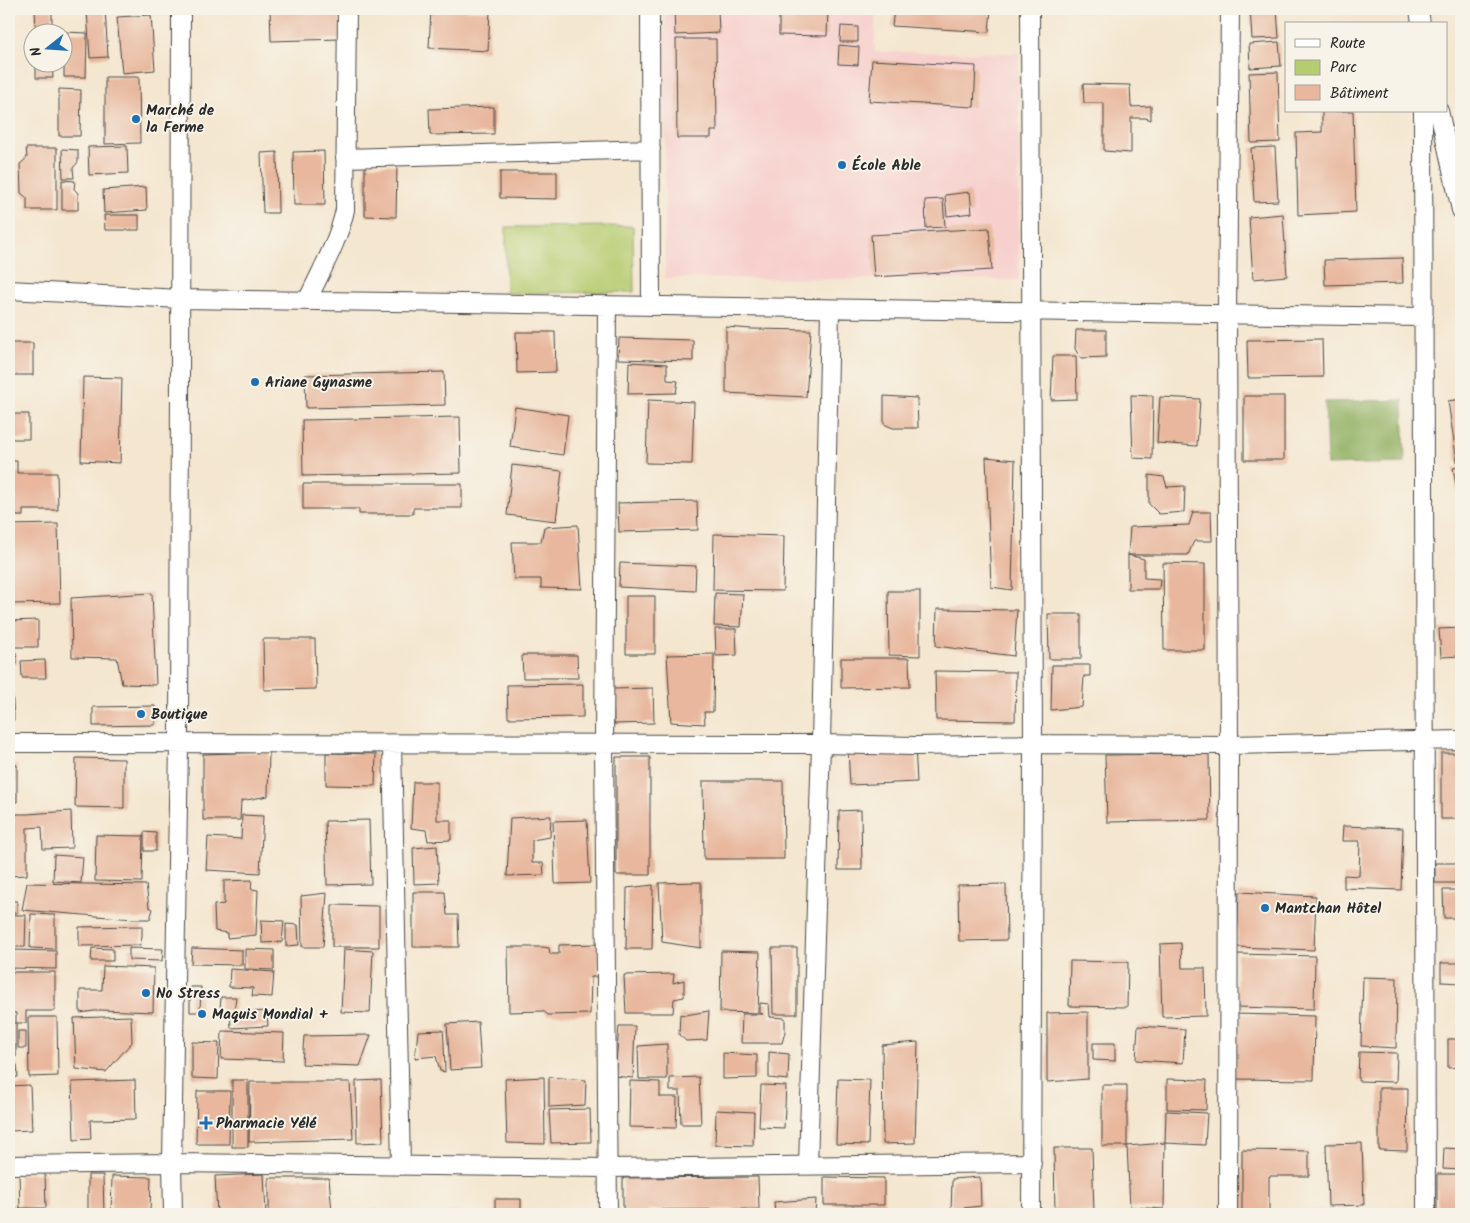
<svg xmlns="http://www.w3.org/2000/svg" width="1470" height="1223" viewBox="0 0 1470 1223" font-family="Kalam,sans-serif">
  <style>
    .built { fill: #f7d0cd }
    .green { fill: #b6cc70; stroke: #707c4e }
    .forest { fill: #90b062; stroke: #5e6e46 }
    .building { fill: #e8b79d }
    .lines { fill: none; stroke-linecap: round; stroke-linejoin: round }
    .street-casing { stroke: #494744; stroke-width: 20 }
    .street { stroke: #fff; stroke-width: 18 }
    .poi-dot { fill: #1f6fb2; stroke: #f7f3e8; stroke-width: 2 }
    .labels { text-anchor: middle; stroke-width: 4; stroke-linejoin: round; paint-order: stroke }
    .poi-label { font-size: 15px; font-weight: bold; fill: #2b2b2b; stroke: #f7f3e8; text-anchor: start }
  </style>
  <rect width="100%" height="100%" fill="#f7f3e8"/>
  <filter id="ink" filterUnits="userSpaceOnUse"><feTurbulence type="fractalNoise" baseFrequency=".02" numOctaves="2"/><feDisplacementMap in="SourceGraphic" scale="10" xChannelSelector="R" yChannelSelector="G"/><feConvolveMatrix kernelMatrix="1 2 1 2 8 2 1 2 1" color-interpolation-filters="sRGB"/></filter>
  <filter id="wash" filterUnits="userSpaceOnUse"><feTurbulence type="fractalNoise" baseFrequency=".0096" numOctaves="4" result="noise"/><feDisplacementMap in="SourceGraphic" scale="20" xChannelSelector="R" yChannelSelector="G"/><feGaussianBlur stdDeviation="1.12" result="paint"/><feColorMatrix in="noise" values="0 0 0 0 0 0 0 0 0 0 0 0 0 0 0 0 0 1.4 0 .05"/><feComposite in="paint" operator="in"/></filter>
  <g filter="url(#wash)">
    <rect width="100%" height="100%" fill="#f4e6cf"/>
    <path class="built" d="M665 9H875V52L1019 53V280L665 278Z"/>
    <path class="green" d="M633 226 634 292 506 293V227Z"/>
    <path class="forest" d="M1403 400 1405 463 1327 465 1325 402Z"/>
    <g id="blocks">
      <path class="building" d="M35 9 52 10V32H36Z
        M105 9 108 57 90 58 87 10Z
        M270 9H339L340 39 271 41Z
        M431 9 490 11 488 51 429 48Z
        M674 9H718L719 33 675 35Z
        M779 9H828L827 36 779 35Z
        M894 9H991L989 32 892 26Z
        M1250 9H1277L1279 38 1252 39Z
        M151 15 155 70 122 73 117 17Z
        M841 26 858 27V42H840Z
        M64 32 87 33 86 77H64Z
        M676 39H716L717 131H711V138H677Z
        M1279 42 1281 66 1250 68 1249 44Z
        M839 45 859 47 858 65 838 64Z
        M872 60 976 66 974 107 869 101Z
        M36 62H52L53 78H36Z
        M1278 72 1280 142 1251 143 1249 73Z
        M105 77H139L140 143 105 144Z
        M1083 84 1130 85 1131 107 1151 106V120L1146 118H1131V153L1104 151V103H1084Z
        M59 89 81 90 80 136H59Z
        M494 107V134L430 135 429 109Z
        M1322 111H1353L1356 212 1298 215 1296 133 1322 132Z
        M127 146 128 173 89 175 88 147Z
        M1275 147 1278 201 1254 202 1251 148Z
        M26 148H57V210H27V198L21 193 20 164 27 158Z
        M62 149 78 150V162L73 168 74 178H63Z
        M324 151 325 205H294L293 152Z
        M277 152 278 213H263L261 153Z
        M365 165H397L396 217 365 216Z
        M500 172H557V199L500 198Z
        M62 180 75 181 74 189 78 193V210H62Z
        M146 187 147 210 104 213 103 190Z
        M970 192 972 213 947 216 945 195Z
        M943 199 945 227 926 228 925 200Z
        M1283 214 1287 276 1253 279 1249 217Z
        M104 215H139V230H105Z
        M989 228 992 270 874 277 871 235Z
        M1402 258 1403 283 1325 285 1324 260Z
        M726 327 752 329 811 330 806 397 726 393Z
        M1076 330H1106V357L1081 358 1075 349Z
        M516 332H555L556 372 517 373Z
        M619 338 693 340V361L618 359Z
        M1322 339 1323 377 1248 378 1247 340Z
        M9 343H33V375H9Z
        M1053 356H1076L1077 399 1051 400Z
        M629 362 667 364V380L678 381 676 393 628 394Z
        M444 372 445 405 306 408 305 375Z
        M83 377 122 378 120 463 81 461Z
        M1131 395 1153 396 1152 459 1133 458Z
        M884 396 917 398 918 428H893L884 424Z
        M1244 396H1284V460H1244Z
        M1160 397 1200 399 1197 446 1157 443Z
        M1461 399V462H1457L1448 401Z
        M648 400 694 402 692 464 646 463Z
        M515 407 568 415 563 455 510 447Z
        M9 414H29V439H9Z
        M460 417 461 473 303 476 302 420Z
        M986 457 1015 460 1012 590 991 587Z
        M9 461H17V473H57L58 510H23V516H9Z
        M512 465 562 471 556 521 507 515Z
        M1461 467V507H1460L1453 468Z
        M1149 475 1164 477 1167 487 1185 486 1184 512 1159 514 1149 504Z
        M303 484H462V508H413V514H359V509H303Z
        M697 501 698 530 619 532 618 503Z
        M1193 512H1211L1212 541H1194L1188 555H1128L1130 527 1189 525Z
        M58 524 60 603 9 604V525Z
        M578 525 582 589 541 588V579H514L512 542H541L544 527Z
        M714 534 784 536 783 591 713 590Z
        M1128 555 1144 559V578L1160 579 1159 589H1128Z
        M620 563 696 566 695 591 619 587Z
        M1163 563 1205 564V650H1164Z
        M888 591H920V656L889 655Z
        M152 593 156 685 122 684 117 658 72 657 71 598Z
        M715 593 743 594 741 627 714 626Z
        M626 596H655V654H626Z
        M937 609 1017 610 1014 656 936 646Z
        M1048 614H1081V659H1049Z
        M38 620V647H9V621Z
        M1461 628V656L1441 657 1439 629Z
        M715 629H736L737 655 716 656Z
        M263 639H315L316 689 264 690Z
        M9 652H16L17 664H9Z
        M714 654 713 712H704L705 724 671 722 667 655Z
        M522 655H577L578 678H523Z
        M841 658H909L910 687 841 688Z
        M45 660 46 678H22L21 661Z
        M1052 665H1090V676H1084L1082 707 1051 710Z
        M9 671H11L14 720H9Z
        M935 671 1016 672 1015 721 936 720Z
        M583 684V717L508 718 507 685Z
        M653 688 654 723 614 724 613 689Z
        M155 706V725L93 726V707Z
        M915 746 917 782 850 785 848 750Z
        M269 752 268 796 241 801 240 820H203V754Z
        M326 753 376 754 375 786 326 785Z
        M1441 753H1461V819H1441Z
        M1209 754 1210 820 1107 822 1105 755Z
        M616 757H650V875H616Z
        M76 758 124 759V808L75 807Z
        M9 765H17V802H9Z
        M703 781H783L784 859H704Z
        M413 782H437V820H451V840L428 841 426 830 411 828Z
        M861 810 862 870H838L839 811Z
        M71 811 72 848 43 849 42 827 27 828V875L9 876V814H27Z
        M242 815 263 816 260 873 206 870 208 837 241 839Z
        M551 816 550 837 532 840V863H543L544 875 507 876 510 818Z
        M369 820 371 884 327 885 325 821Z
        M587 820 590 883 555 884 553 821Z
        M1343 826 1403 828 1401 890 1344 888V875L1359 876 1360 841H1342Z
        M144 832 156 833V851H144Z
        M96 835 143 836 142 882 95 881Z
        M437 846 439 883 414 884 413 848Z
        M54 855 83 857 81 883 53 881Z
        M1435 863H1459V883H1435Z
        M252 880 251 889 258 890 256 935 227 938V933L215 931 214 905 224 904V881Z
        M701 882V948L662 942 659 883Z
        M27 883 146 885 149 907 153 909 150 919H134L22 910Z
        M1006 884 1007 940 959 941 958 885Z
        M653 885 652 949H626L627 888Z
        M1443 890H1461V918H1444Z
        M413 892H445L447 915H458L459 947H413Z
        M1239 892 1316 896 1314 950 1237 947Z
        M327 893 323 947H302L301 896Z
        M9 901H17V913H9Z
        M332 905 379 906V947H332Z
        M31 914 55 915V949L30 948Z
        M9 915H26L25 947H9Z
        M261 920 284 921 282 942 262 943Z
        M286 924 298 925 299 945 286 946Z
        M142 926V937L140 945 79 946V927Z
        M1181 943 1182 968H1205L1206 1016 1162 1017 1160 944Z
        M599 944V977H591L590 1014 548 1015 543 1011 509 1012 508 947H542L549 948 550 954H559V945Z
        M92 948 113 949V961H91Z
        M129 948 163 949 162 961 129 960Z
        M192 948 242 950V965L191 964Z
        M772 948H797V1014H773Z
        M245 949 274 950V970L245 969Z
        M344 949 373 951 370 1013 341 1012Z
        M9 950 56 951V969L9 968Z
        M721 951 760 952 758 1013 720 1012Z
        M1237 954 1315 956 1314 1009 1236 1007Z
        M1070 961 1128 962 1127 1007 1069 1006Z
        M1441 963H1461V983L1441 982Z
        M103 966 154 968 153 1012 101 1010 80 1013V990H102Z
        M230 969 274 972 272 997 252 996 253 988 229 987Z
        M9 972H55V1011H26V1023H16V1013H9Z
        M674 974 673 983 684 980V997L674 999 673 1013H626L624 975Z
        M1363 977 1397 978 1396 1048 1361 1046Z
        M190 987H201L200 1012H190Z
        M221 997H236L234 1011 220 1010Z
        M760 1003 769 1004 770 1017 785 1018V1032L782 1043H741L742 1014H763L760 1013Z
        M267 1011 268 1026 231 1028 230 1013Z
        M709 1011 707 1040 686 1041 679 1035 680 1014 685 1015Z
        M1088 1012V1079L1047 1082V1013Z
        M1235 1014 1315 1016 1314 1080 1234 1079Z
        M131 1016 132 1042 106 1072 76 1069 74 1018Z
        M28 1017H57L58 1076 29 1077Z
        M478 1022 481 1068 450 1070 447 1024Z
        M9 1023H16V1057H9Z
        M619 1026H635L633 1078 615 1076Z
        M1138 1026 1185 1029 1183 1063 1136 1060Z
        M1458 1026H1461V1067L1448 1068V1039H1458Z
        M443 1030 444 1042 445 1072 440 1071 436 1056 415 1058 418 1031Z
        M18 1031H26V1048H18Z
        M222 1031 284 1033 283 1061 221 1059Z
        M371 1035 360 1066 302 1064 304 1036Z
        M192 1042 219 1043 218 1079 192 1078Z
        M918 1042 915 1143 883 1144 882 1045Z
        M1093 1043H1115V1061L1093 1060Z
        M667 1044V1079H639L638 1046Z
        M769 1052 789 1054 788 1080 769 1078Z
        M1359 1052 1397 1053 1396 1082 1358 1081Z
        M723 1053 757 1055V1078L723 1079Z
        M9 1065H17L18 1077 9 1078Z
        M544 1077 545 1144 507 1143 505 1079Z
        M549 1077 586 1080 585 1105 549 1107Z
        M699 1077 701 1124H681L680 1091H670V1078Z
        M838 1079 870 1080 868 1145 836 1144Z
        M1167 1079 1207 1080 1206 1110 1167 1109Z
        M135 1080 136 1119 90 1120 91 1139 74 1140 72 1082Z
        M232 1080H248V1147H232Z
        M381 1080 383 1142 357 1143 356 1081Z
        M630 1081 660 1082V1097H677L676 1128 629 1127Z
        M250 1082H350L353 1139 249 1142Z
        M30 1085 32 1130 9 1131V1086Z
        M761 1085 786 1086 784 1128 759 1127Z
        M1102 1085H1127V1146H1102Z
        M1379 1088H1408L1407 1151 1379 1150Z
        M197 1091H230L229 1144H196Z
        M590 1109 591 1142 551 1143 549 1110Z
        M716 1110 754 1112 753 1146 715 1145Z
        M1166 1111 1207 1113 1205 1145 1165 1143Z
        M1165 1143 1164 1209 1130 1207 1127 1146Z
        M1362 1143 1364 1205 1328 1206 1326 1144Z
        M1054 1148H1092L1094 1213 1055 1214Z
        M1444 1148 1461 1149V1170L1443 1169Z
        M1242 1150 1309 1151V1176H1269V1214H1242Z
        M45 1173 46 1208H20L19 1174Z
        M264 1174 266 1214H217L215 1176Z
        M1437 1174H1461V1214H1437Z
        M88 1175H103L104 1214H88Z
        M112 1176 151 1177 150 1214H111Z
        M758 1177 759 1209 648 1210V1214H623V1178Z
        M824 1177 884 1178V1205H824Z
        M980 1177 981 1206 963 1208 964 1214H951L952 1179Z
        M269 1178H329L332 1212 269 1214Z
        M495 1199H521V1214H495Z
        M816 1199 815 1214H775L774 1202Z
        M20 1208V1214H9V1210Z
        M1325 1211V1214H1293V1212Z
        M380 1212 381 1214H361V1213Z
        M459 1212 460 1214H445V1213Z"/>
    </g>
  </g>
  <g filter="url(#ink)">
    <use href="#blocks" fill-opacity="0" stroke="#494744" stroke-width="1"/>
    <g class="lines">
      <g class="street-casing">
        <path id="street" d="M650 9 651 306
          M1030 9 1033 744 1031 1214
          M1419 9 1421 24
          M1423 111 1426 1214
          M1439 111 1461 210
          M345 158 651 149
          M9 290 180 299 1424 317
          M307 301C321 271 338 242 345 210L347 9
          M607 305 604 744 608 1214
          M9 743 821 744 915 746 1033 744 1229 745 1461 740
          M392 744 401 1166
          M9 1165 172 1163 607 1168 1032 1163
          M808 1165 821 744 830 309
          M173 1214 172 1163 179 744 181 9
          M1228 1214 1229 745 1227 314 1230 9"/>
      </g>
      <use href="#street" class="street"/>
    </g>
  </g>
  <g class="poi-dot">
    <circle cx="136" cy="119" r="5"/>
    <circle cx="842" cy="165" r="5"/>
    <circle cx="255" cy="382" r="5"/>
    <circle cx="141" cy="714" r="5"/>
    <circle cx="1265" cy="908" r="5"/>
    <circle cx="146" cy="993" r="5"/>
    <circle cx="202" cy="1014" r="5"/>
    <path d="M203.5 1115.5h5v5h5v5h-5v5h-5v-5h-5v-5h5z"/>
  </g>
  <g class="labels">
    <g class="poi-label">
      <text x="146" y="115">Marché de<tspan x="146" dy="17">la Ferme</tspan></text>
      <text x="852" y="170">École Able</text>
      <text x="265" y="387">Ariane Gynasme</text>
      <text x="151" y="719">Boutique</text>
      <text x="1275" y="913">Mantchan Hôtel</text>
      <text x="156" y="998">No Stress</text>
      <text x="212" y="1019">Maquis Mondial +</text>
      <text x="216" y="1128">Pharmacie Yélé</text>
    </g>
  </g>
  <rect width="1470" height="1223" fill="none" stroke="#f7f3e8" stroke-width="30"/>
  <rect x="1285" y="22" width="162" height="90" fill="#f7f3e8" stroke="#a5a39c"/>
  <rect x="1295" y="39" width="25" height="8" fill="#ffffff" stroke="#a5a39c"/>
  <text x="1330" y="48" font-size="15" fill="#2b2b2b">Route</text>
  <rect x="1295" y="60" width="25" height="15" fill="#b6cc70" stroke="#a5a39c"/>
  <text x="1330" y="72" font-size="15" fill="#2b2b2b">Parc</text>
  <rect x="1295" y="85" width="25" height="15" fill="#e8b79d" stroke="#a5a39c"/>
  <text x="1330" y="98" font-size="15" fill="#2b2b2b">Bâtiment</text>
  <g transform="translate(48 48) rotate(253)"><circle r="24" fill="#f7f3e8" stroke="#a5a39c"/>
  <path d="M0-4L9 19L0 12L-9 19Z" fill="#1f6fb2"/>
  <text y="-8" font-size="14" font-weight="bold" text-anchor="middle" fill="#2b2b2b">N</text>
  </g>
</svg>
